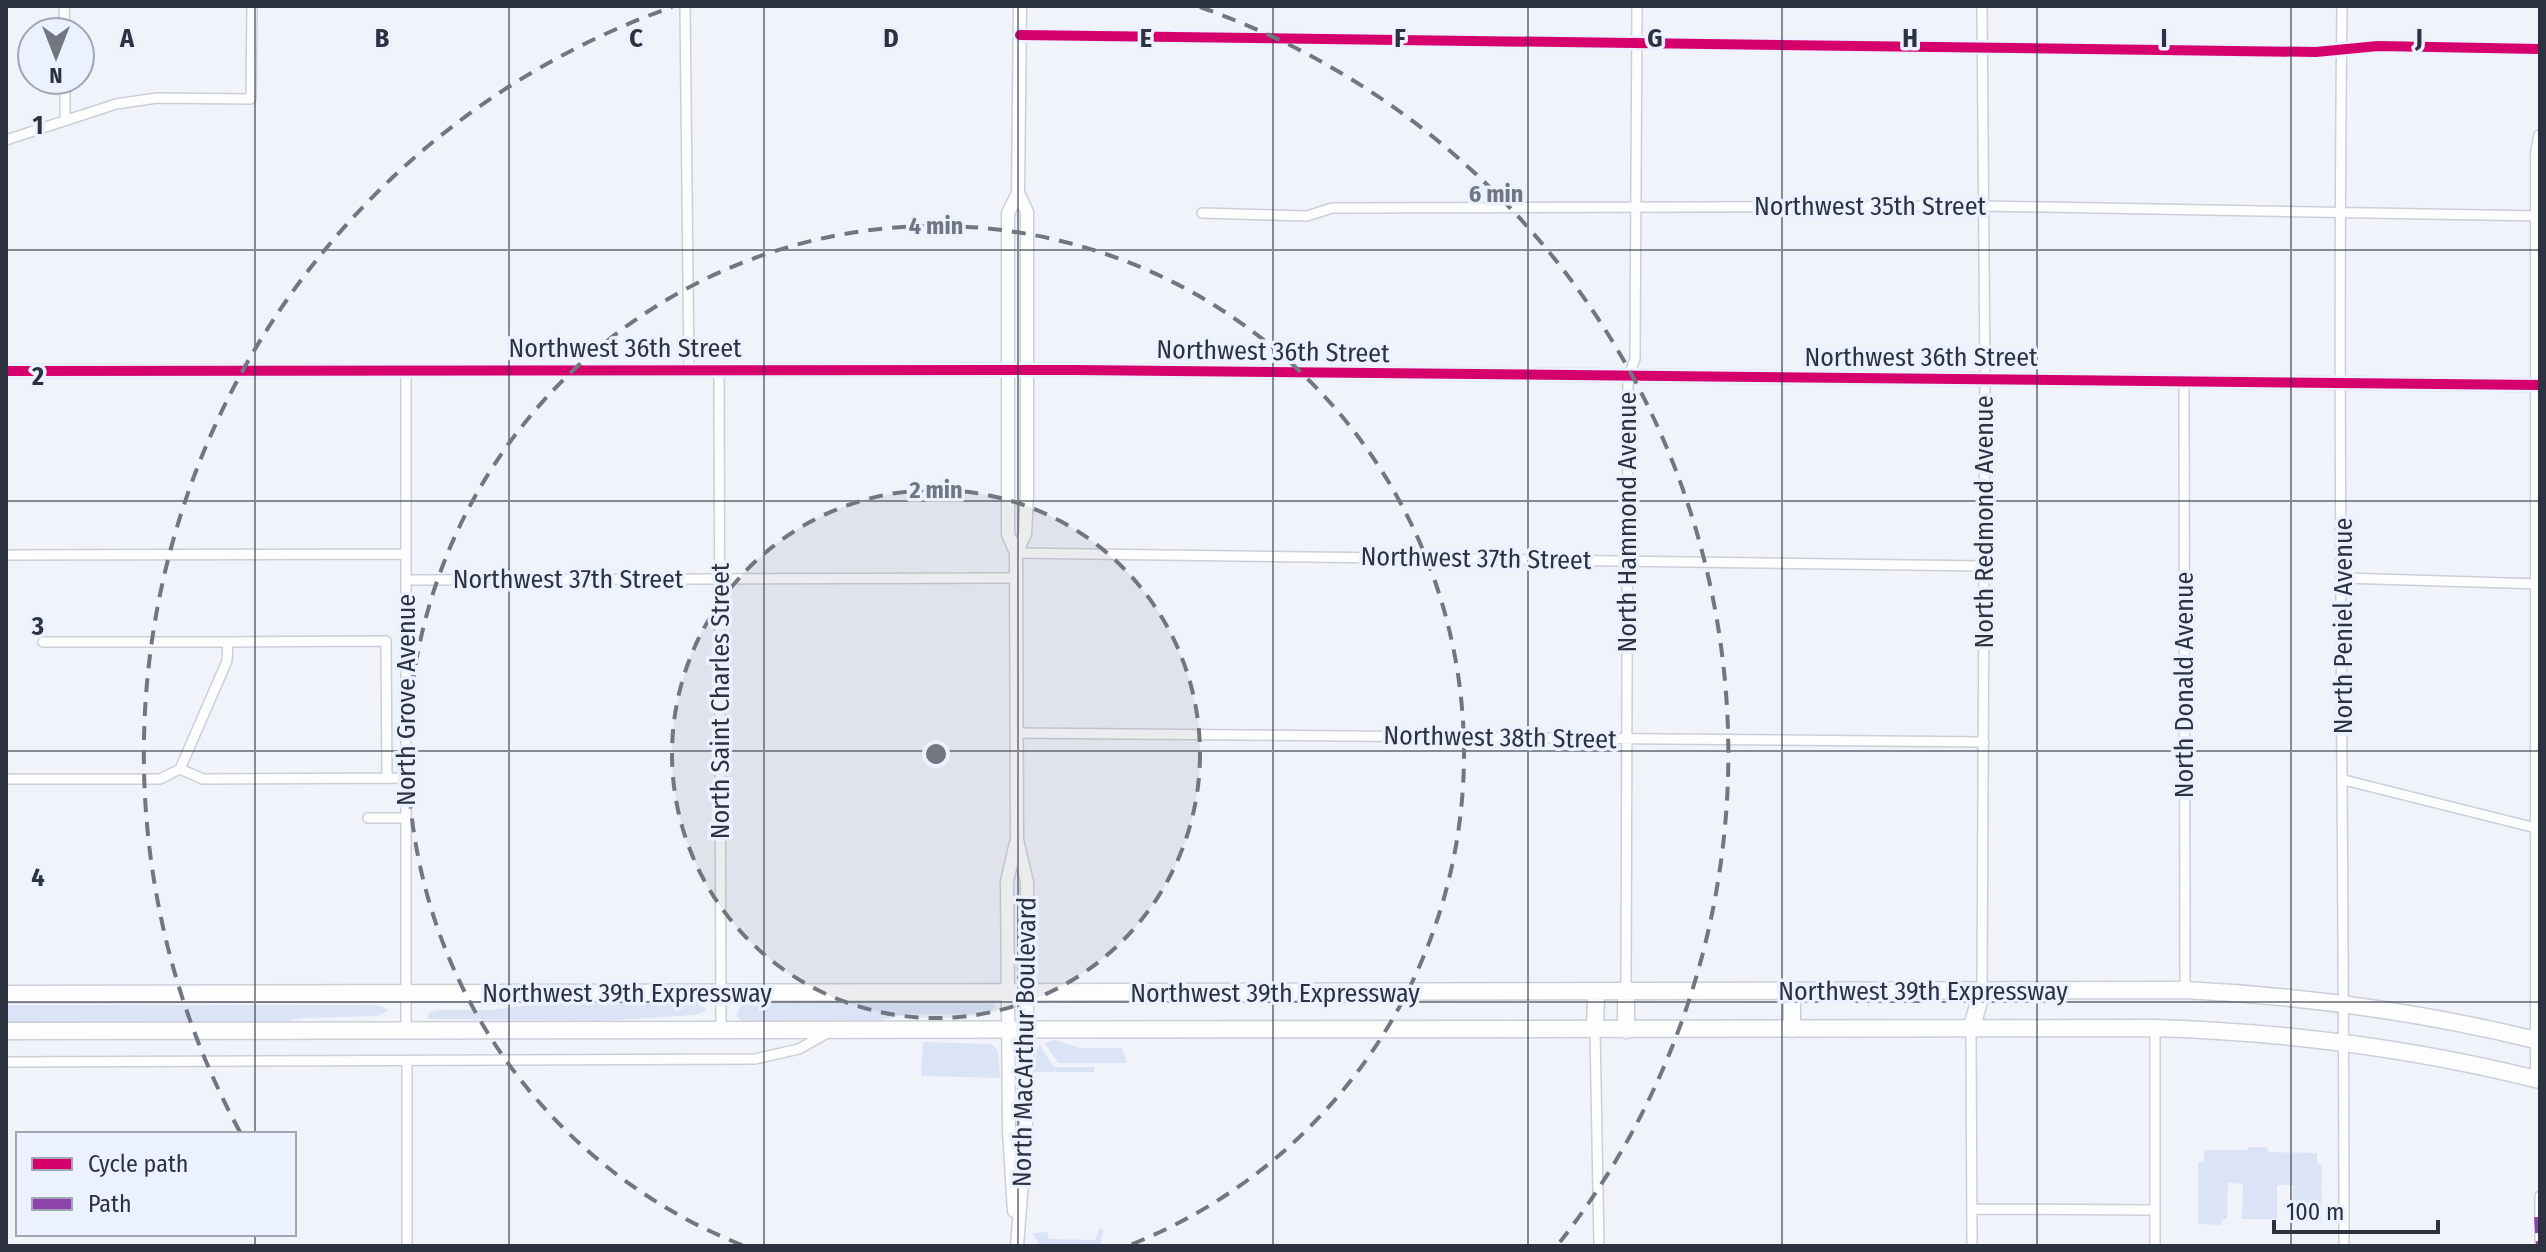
<svg xmlns="http://www.w3.org/2000/svg" width="2546" height="1252" viewBox="0 0 2546 1252" font-family="'Fira Sans Condensed',sans-serif">
  <style>
    .green { fill: #dbe4f7 }
    .lines { fill: none; stroke-linecap: round; stroke-linejoin: round }
    .street-casing { stroke: #cbcfd8; stroke-width: 12 }
    .secondary-casing { stroke: #cbcfd8; stroke-width: 15 }
    .highway-casing { stroke: #cbcfd8; stroke-width: 19 }
    .street { stroke: #fdfdfe; stroke-width: 9 }
    .secondary { stroke: #fdfdfe; stroke-width: 12 }
    .highway { stroke: #fdfdfe; stroke-width: 16 }
    .quiet { stroke: #8e44ad; stroke-width: 8; stroke-dasharray: 16 8; stroke-linecap: butt }
    .cycleway-casing { stroke: #ebf1ff; stroke-width: 15 }
    .cycleway { stroke: #d6006c; stroke-width: 10 }
    .grid { fill: none; stroke: #2c323f; stroke-width: 2; stroke-opacity: 0.55 }
    .ring { fill: none; stroke: #717680; stroke-width: 4; stroke-dasharray: 14 10 }
    .labels { text-anchor: middle; stroke-width: 7; stroke-linejoin: round; paint-order: stroke }
    .street-label { font-size: 26px; fill: #2c323f; stroke: #ebf1ff }
    .grid-label { font-size: 26px; text-anchor: middle; font-weight: bold; fill: #2c323f; stroke: #ebf1ff; stroke-width: 7; stroke-linejoin: round; paint-order: stroke }
    .centre { fill: #717680; stroke: #ebf1ff; stroke-width: 4 }
    .ring-label { font-size: 24px; text-anchor: middle; font-weight: bold; fill: #717680; stroke: #ebf1ff; stroke-width: 7; stroke-linejoin: round; paint-order: stroke }
  </style>
  <rect width="100%" height="100%" fill="#f0f3fa"/>
  <path class="green" d="M695 1002 708 1010 694 1015 602 1021 428 1019 429 1012 437 1010H492L542 1003Z
    M742 1003H990L996 1006 989 1014H907L878 1021H742L736 1016Z
    M6 1005H378L389 1010 378 1016 304 1018 280 1022 6 1023Z
    M1054 1040 1080 1048H1122L1127 1063H1058L1045 1043Z
    M923 1042 992 1044 998 1051 1000 1078 921 1076Z
    M1040 1045 1054 1067H1094V1072H1033V1054Z
    M2248 1147H2267L2269 1152 2317 1153V1164L2322 1165 2321 1222 2299 1221V1215H2293V1185H2277V1219H2242L2243 1184 2228 1183 2227 1219H2222L2221 1225 2198 1224V1162H2204V1150H2248Z
    M1100 1228 1103 1231 1100 1246H1040L1032 1233 1047 1232 1049 1239 1095 1240Z"/>
  <g class="lines">
    <g class="street-casing">
      <path id="street" d="M64 6 65 32
        M685 6 689 370
        M2342 6C2337 419 2344 833 2344 1246
        M1020 35 2316 52 2378 46 2540 49
        M65 80V119
        M6 140 116 104 157 98 251 99 252 6
        M1202 213 1307 216 1332 208 1985 206 2540 216
        M719 370 721 1032
        M406 371V1029
        M2184 380 2185 990
        M1016 553 1984 566
        M6 555 406 554
        M2343 578 2540 584
        M407 580 1016 578
        M43 642H228L227 661 180 769
        M228 642 386 641 387 778
        M1017 733 1984 742
        M6 779H160L180 769 203 779 405 778
        M2344 780 2540 829
        M368 818H405
        M1982 991 1985 379 1982 6
        M1626 992 1628 378 1635 359 1637 6
        M1595 1030 1599 1246
        M1971 1030 1972 1246
        M407 1061V1246
        M6 1062 755 1059 799 1049 829 1032
        M1972 1209 2155 1210
        M2155 1246V1028
        M2540 1246V1196"/>
    </g>
    <g class="secondary-casing">
      <path id="secondary" d="M6 371 1075 370 2540 385
        M1016 553 1025 534 1027 495V212L1018 193 1020 6
        M2537 1079V154L2540 136
        M1014 1211 1009 1131 1007 881 1016 843
        M1017 1246 1026 1130 1027 1045V882L1017 840 1016 553 1008 534V213L1018 193"/>
    </g>
    <g class="highway-casing">
      <path id="highway" d="M6 994 2185 990C2305 996 2422 1012 2540 1041
        M1792 1029V992
        M1595 1030 1596 993
        M1626 1030V992
        M1971 1030 1982 991
        M6 1031 2155 1028C2287 1032 2412 1048 2540 1080"/>
    </g>
    <use href="#street" class="street"/>
    <use href="#secondary" class="secondary"/>
    <use href="#highway" class="highway"/>
    <path class="quiet" d="M2538 1217 2540 1246"/>
    <g class="cycleway-casing">
      <path id="cycleway" d="M1020 35 2316 52 2378 46 2540 49
        M6 371 1075 370 2540 385"/>
    </g>
    <use href="#cycleway" class="cycleway"/>
  </g>
  <path class="grid" d="M255 6V1134M509 6V1246M764 6V1246M1018 6V1246M1273 6V1246M1528 6V1246M1782 6V1246M2037 6V1246M2291 6V1246M6 250H2540M6 501H2540M6 751H2540M6 1002H2540M255 1234V1246"/>
  <circle cx="936" cy="754" r="264" fill="#717680" fill-opacity=".12"/>
  <g class="ring">
    <circle cx="936" cy="754" r="264"/>
    <path d="M742 1245A528 528 0 1 1 1130 1245"/>
    <path d="M240 1132A792 792 0 0 1 672 7M1200 7A792 792 0 0 1 1560 1242"/>
  </g>
  <g class="labels">
    <g class="street-label">
      <text x="1870" y="215">Northwest 35th Street</text>
      <text x="625" y="357">Northwest 36th Street</text>
      <text transform="translate(1273 351) rotate(1)" y="9">Northwest 36th Street</text>
      <text x="1921" y="366">Northwest 36th Street</text>
      <text transform="translate(1627 522) rotate(-90)" y="9">North Hammond Avenue</text>
      <text transform="translate(1984 522) rotate(-90)" y="9">North Redmond Avenue</text>
      <text transform="translate(1476 558) rotate(1)" y="9">Northwest 37th Street</text>
      <text x="568" y="588">Northwest 37th Street</text>
      <text transform="translate(2343 626) rotate(-90)" y="9">North Peniel Avenue</text>
      <text transform="translate(2184 685) rotate(-90)" y="9">North Donald Avenue</text>
      <text transform="translate(406 700) rotate(-90)" y="9">North Grove Avenue</text>
      <text transform="translate(720 701) rotate(-90)" y="9">North Saint Charles Street</text>
      <text transform="translate(1500 737) rotate(1)" y="9">Northwest 38th Street</text>
      <text x="1923" y="1000">Northwest 39th Expressway</text>
      <text x="627" y="1002">Northwest 39th Expressway</text>
      <text x="1275" y="1002">Northwest 39th Expressway</text>
      <text transform="translate(1024 1042) rotate(-89)" y="9">North MacArthur Boulevard</text>
    </g>
  </g>
  <g class="grid-label">
    <text x="127" y="47">A</text>
    <text x="382" y="47">B</text>
    <text x="636" y="47">C</text>
    <text x="891" y="47">D</text>
    <text x="1146" y="47">E</text>
    <text x="1400" y="47">F</text>
    <text x="1655" y="47">G</text>
    <text x="1910" y="47">H</text>
    <text x="2164" y="47">I</text>
    <text x="2419" y="47">J</text>
    <text x="38" y="134">1</text>
    <text x="38" y="385">2</text>
    <text x="38" y="635">3</text>
    <text x="38" y="886">4</text>
  </g>
  <circle cx="936" cy="754" r="12" class="centre"/>
  <g class="ring-label">
    <text x="1496" y="202">6 min</text>
    <text x="936" y="234">4 min</text>
    <text x="936" y="498">2 min</text>
  </g>
  <rect width="2546" height="1252" fill="none" stroke="#2c323f" stroke-width="16"/>
  <rect x="16" y="1132" width="280" height="104" fill="#ebf1ff" stroke="#9fa5b2" stroke-width="2"/>
  <rect x="32" y="1158" width="40" height="12" fill="#d6006c" stroke="#9fa5b2" stroke-width="2"/>
  <text x="88" y="1172" font-size="24" fill="#2c323f">Cycle path</text>
  <rect x="32" y="1198" width="40" height="12" fill="#8e44ad" stroke="#9fa5b2" stroke-width="2"/>
  <text x="88" y="1212" font-size="24" fill="#2c323f">Path</text>
  <g transform="translate(56 56) rotate(180)"><circle r="38" fill="#ebf1ff" stroke="#9fa5b2" stroke-width="2"/>
  <path d="M0-6L14 30L0 20L-14 30Z" fill="#717680"/>
  <text y="-12" font-size="22" font-weight="bold" text-anchor="middle" fill="#2c323f">N</text>
  </g>
  <path d="M2274 1220v12h164v-12" fill="none" stroke="#2c323f" stroke-width="4"/>
  <text x="2286" y="1220" font-size="24" fill="#2c323f" stroke="#ebf1ff" stroke-width="6" paint-order="stroke">100 m</text>
</svg>
